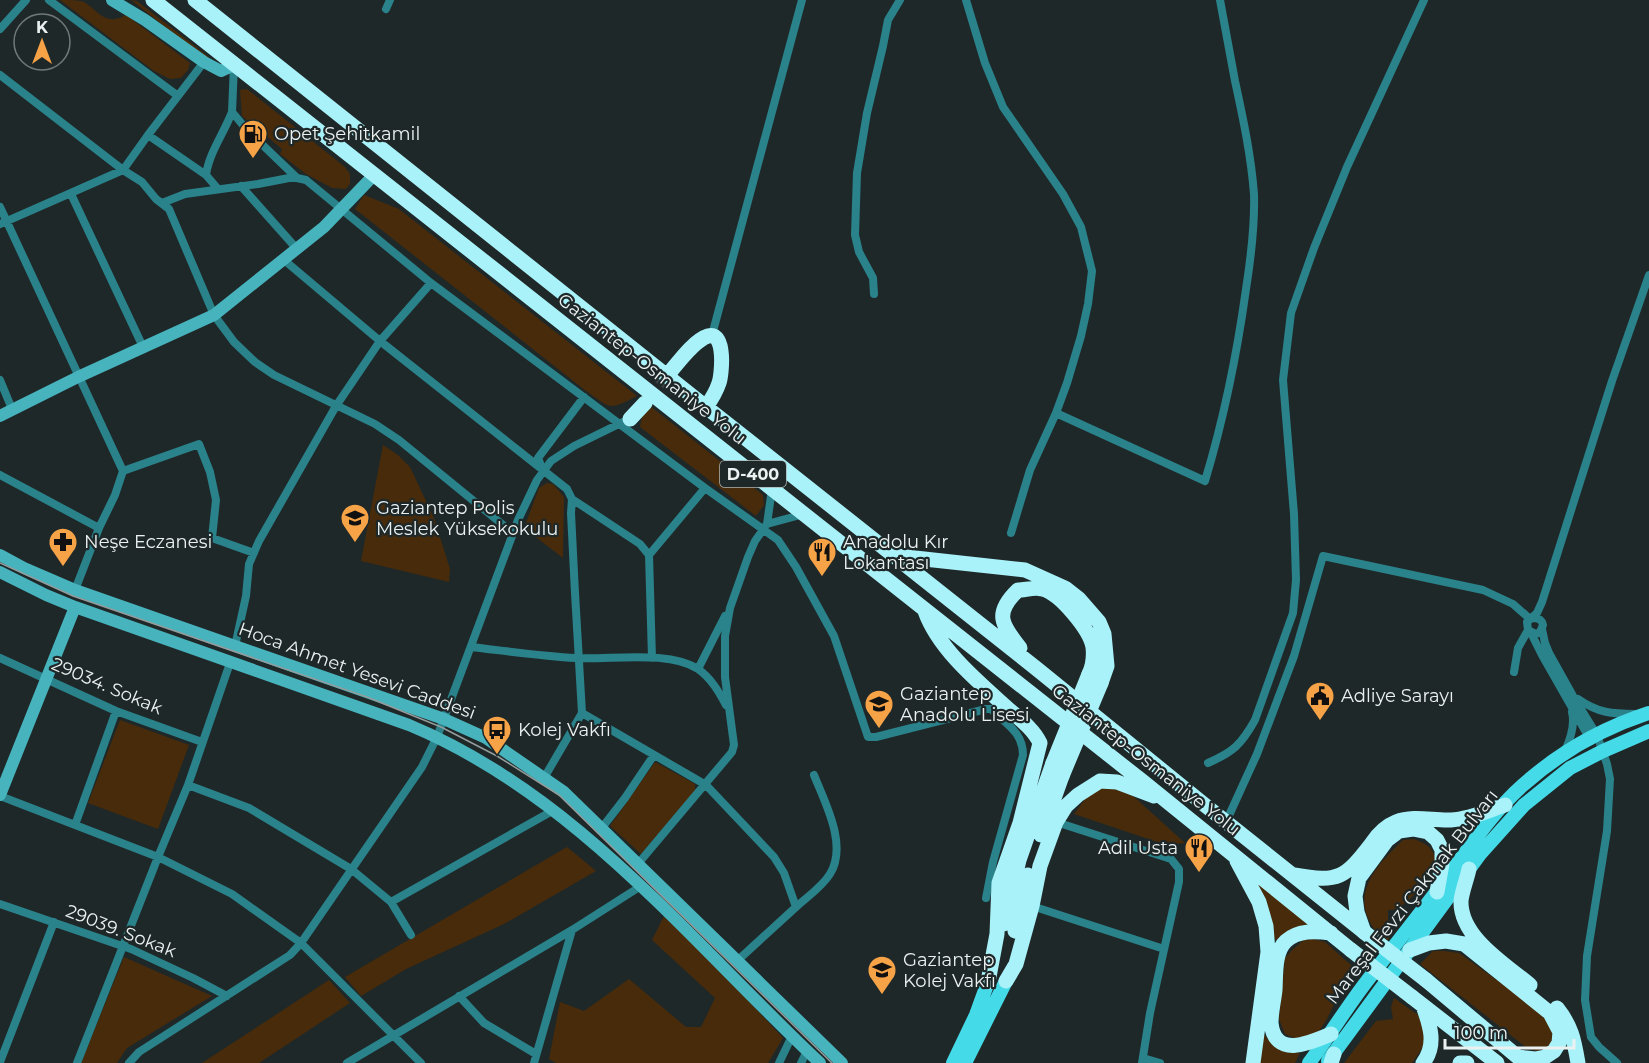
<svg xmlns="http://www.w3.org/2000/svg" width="1649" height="1063" viewBox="0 0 1649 1063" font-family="Montserrat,sans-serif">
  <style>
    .green { fill: #482b0a }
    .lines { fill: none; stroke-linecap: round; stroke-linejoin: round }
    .highway-tunnel { stroke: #3e4647; stroke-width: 15; stroke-dasharray: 15 8; stroke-linecap: butt }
    .street { stroke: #2a828a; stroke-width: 8 }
    .secondary { stroke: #46b3bd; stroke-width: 12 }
    .primary { stroke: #45dae8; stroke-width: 14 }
    .highway { stroke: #a9f2f9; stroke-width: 15 }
    .tram { stroke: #949c9c; stroke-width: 1.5 }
    .highway-bridge { stroke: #a9f2f9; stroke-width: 15 }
    .labels { text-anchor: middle; stroke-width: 4.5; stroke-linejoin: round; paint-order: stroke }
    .shield { fill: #1f2829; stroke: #aeb5b5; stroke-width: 1.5 }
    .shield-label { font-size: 16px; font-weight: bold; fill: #ebf1f1 }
    .poi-label { font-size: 18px; fill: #ebf1f1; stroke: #1f2829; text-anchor: start }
    .street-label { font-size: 18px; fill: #ebf1f1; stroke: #1f2829 }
  </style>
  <rect width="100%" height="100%" fill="#1f2829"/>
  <path class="green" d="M60 0C67 0 78 0 84 2 99 11 105 27 126 15L190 63 188 70 181 78 170 79 154 71Z
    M131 0 137 1 209 57 207 60Z
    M247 89 345 167 350 174V184L346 189 332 188 306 174 280 154 282 149 242 116 240 90Z
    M364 195 399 209 637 396C608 411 612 409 586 391L355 209Z
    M650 406 763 495 764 505 756 516 640 427 642 417Z
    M383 445 398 455 410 467 434 518 450 569 449 582 361 561Z
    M547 483 553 484 564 497 563 558 524 528 539 488Z
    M120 720 189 745 158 829 88 803Z
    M655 762 695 784V791L641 854 610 826Z
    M1102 786 1117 788 1132 795 1185 843 1166 845 1074 814 1091 791Z
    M1414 839C1431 846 1433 848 1437 865 1425 879 1408 911 1388 910V919L1393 930 1388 940C1384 937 1380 935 1376 931 1373 928 1371 924 1369 920 1353 888 1382 860 1403 840Z
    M567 847 596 871 504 924 406 969 361 996 345 977Z
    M1257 882 1311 924 1275 940Z
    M664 916 717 967 783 1038 768 1063H556L549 1059 560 1002 584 1011 629 979 686 1027H701L715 998 652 940Z
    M1313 939 1325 942 1361 974C1354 977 1348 976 1341 979 1340 994 1325 1030 1312 1037 1302 1042 1294 1038 1285 1034L1279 1019 1285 958 1293 949 1304 940Z
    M1433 951H1444L1459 953 1547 1016C1555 1030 1557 1034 1547 1048L1537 1051 1527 1048 1420 964Z
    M124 957 212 996 127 1048 117 1063H81Z
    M329 980 350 1003 259 1063H202Z
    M1394 998 1418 1015 1423 1029 1425 1044 1412 1063H1344L1376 1021 1393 1019 1391 1007Z
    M1262 1032C1273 1047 1283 1052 1300 1053L1295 1063H1258Z"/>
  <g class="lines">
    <path class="highway-tunnel" d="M645 403 671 371"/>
    <path class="street" d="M49 0 178 96
      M966 0 985 63 1003 107 1063 194 1081 227 1092 271 1088 304 1081 336 1067 383 1056 413 1030 470 1011 533
      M386 9 390 0
      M0 29 26 0
      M234 65 232 112 248 131 297 178
      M0 75 123 170 142 182 156 199 169 209 214 315 234 342 255 362 274 375 375 424 399 440 513 533
      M148 135 206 175 218 189
      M206 175C209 153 224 133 232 112
      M241 186 297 249
      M71 194 143 347
      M162 203 185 194 258 184 289 178H297L306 180 431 283 705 488 778 540 796 567 834 636 868 737H876L986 709H991C1006 724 1023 732 1023 755L993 862 986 898
      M0 207 123 471 115 495 99 528 75 590
      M0 224 123 170 148 135 204 62
      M284 260 380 341 567 489 572 499 571 513 575 593 582 713 544 778
      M874 294 873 278 859 252 855 235 857 173 867 113 883 46 888 20 900 0
      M712 335 802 0
      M0 380 12 409
      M1056 413 1205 481C1224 418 1237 354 1246 289 1251 257 1255 226 1254 194 1251 155 1243 118 1235 81 1230 54 1225 27 1220 0
      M123 471 199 444 210 472 216 500 212 538 254 553
      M543 471 538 458 584 397
      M0 475 99 528
      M572 499 640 544 649 555 652 658
      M767 524 804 514
      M649 555 705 488
      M1533 618C1539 618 1542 620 1543 625L1540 632 1536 634 1528 630 1527 622 1537 613 1542 602 1612 381 1649 275
      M1542 629 1545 643 1549 653 1573 696 1597 735 1607 764 1610 779 1607 831 1587 956 1585 1000 1591 1037 1599 1047 1617 1063
      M1531 633 1542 655 1591 741
      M235 646 246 596 249 564 259 541 336 406 380 341 431 283
      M471 647C506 651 541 656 576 658 611 660 669 650 698 669 711 678 719 692 726 705
      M0 658 116 711 202 742
      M698 669 725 616
      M1514 672 1518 648 1528 630
      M1578 699C1598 713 1612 714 1636 714
      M582 713 706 785 774 857 784 873 796 907 737 961
      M1565 751C1570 740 1575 724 1572 712
      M1208 763C1233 752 1241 745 1255 720L1293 613 1296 580 1294 514 1283 380 1291 313 1314 248 1347 167 1424 0
      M188 785 249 808 351 869 391 902 411 935
      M0 796 158 857 232 894 301 943 421 1063
      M1056 822 1171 859 1179 869V882L1150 1013 1142 1063
      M1226 822 1257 754 1294 656 1323 556 1483 590 1513 604 1530 619
      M75 825 116 711
      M601 829 625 798 654 755
      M637 865 732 752 734 745 725 677V636L730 608 748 557 755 541 767 524 772 489
      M391 902 554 810
      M0 904 131 949 193 978 227 996
      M1032 906 1164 949
      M796 907C807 897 822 887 830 874 848 845 825 803 814 775
      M459 996 484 1023 536 1054
      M1143 1058 1160 1063
      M0 1062 54 922
      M77 1063 158 857 188 785 230 663
      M129 1063 139 1052 290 955 301 943 422 767 437 737 518 520 537 480 551 461 574 446 623 422
      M347 1063 572 930 641 886
      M534 1063 572 930
      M779 1063 792 1036
      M801 1063 807 1051"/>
    <path class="secondary" d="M112 0 145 20 204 62 221 71 234 65
      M0 416 78 377 214 315 324 227 374 175
      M0 555 24 568 75 590 444 719 486 738 564 792 842 1063
      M0 572 46 595 75 607 409 725C577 795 691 942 820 1063
      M0 795 75 607"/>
    <path class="primary" d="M1328 1061 1480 854 1524 805 1570 768 1603 751 1649 731
      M953 1063 976 1015 988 982
      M965 1063 1006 981
      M1309 1063C1330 1035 1348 1005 1370 977 1392 949 1415 920 1437 891 1464 856 1489 815 1523 785 1559 753 1603 728 1649 713"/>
    <path class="highway" d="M153 0 1142 781 1351 950
      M195 0 706 407 1037 669 1201 802 1364 932
      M671 371C680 360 695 340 708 336 726 331 722 374 719 383 716 392 711 400 706 407
      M630 419 645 403
      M897 556 1025 570 1065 588 1079 599 1099 622 1104 634 1107 666 1101 683
      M925 611C938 648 976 680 1005 706 1017 717 1033 728 1040 743L1020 823 999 883 997 934 988 982
      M1020 648C1001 624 994 613 1018 590 1025 590 1035 587 1042 589 1060 593 1090 630 1093 647 1094 657 1093 666 1089 674
      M1041 835 1062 776
      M1237 861 1259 902 1266 926 1268 952 1253 1063
      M1469 869C1467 879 1462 891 1461 901 1460 937 1505 964 1530 985
      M1294 875C1339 883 1345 878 1372 843 1378 834 1386 826 1396 822 1414 815 1433 821 1451 820 1470 819 1487 811 1505 805
      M1004 924 1019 860 1053 763
      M1015 931 1028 875
      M1364 932 1357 912 1355 896 1359 878 1387 840 1399 831 1413 829 1428 832 1437 840 1442 850V864L1437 892
      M1331 933C1315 931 1298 930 1286 941 1274 952 1276 975 1275 990 1274 1000 1271 1012 1271 1023 1275 1059 1310 1043 1331 1034
      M1410 950 1429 943 1446 941 1464 944 1550 1013 1560 1032 1559 1043 1554 1051 1545 1057 1535 1059 1518 1057
      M1426 980 1525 1063
      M1006 981 1016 964 1032 906 1040 866 1056 822 1066 806 1078 795 1100 781 1117 782 1154 796
      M1412 997 1497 1063
      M1557 1008C1572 1027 1574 1040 1578 1063
      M1331 1063 1334 1054
      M1423 1063C1437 1045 1430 1025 1423 1006
      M1460 1063H1467"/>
    <path class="tram" d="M0 563 73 596 367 697 441 727 497 756 559 795 832 1063"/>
    <path class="highway-bridge" d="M1053 763 1089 674
      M1062 776 1101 683
      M1364 932 1426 980
      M1351 950 1412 997"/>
  </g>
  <defs>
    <g id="fuel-pin" transform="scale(1.5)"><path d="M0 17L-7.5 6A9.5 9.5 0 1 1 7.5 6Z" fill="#f6a247" stroke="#1f2829"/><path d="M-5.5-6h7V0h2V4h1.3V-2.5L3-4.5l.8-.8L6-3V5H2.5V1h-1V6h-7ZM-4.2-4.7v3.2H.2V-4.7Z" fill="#111"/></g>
    <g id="university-pin" transform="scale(1.5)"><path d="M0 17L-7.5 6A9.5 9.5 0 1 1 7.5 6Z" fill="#f6a247" stroke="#1f2829"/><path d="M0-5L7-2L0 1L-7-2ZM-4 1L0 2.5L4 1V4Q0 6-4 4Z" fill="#111"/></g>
    <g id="pharmacy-pin" transform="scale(1.5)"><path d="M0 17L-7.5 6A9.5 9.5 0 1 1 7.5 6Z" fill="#f6a247" stroke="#1f2829"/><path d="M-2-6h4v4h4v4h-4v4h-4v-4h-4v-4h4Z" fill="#111"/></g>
    <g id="restaurant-pin" transform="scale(1.5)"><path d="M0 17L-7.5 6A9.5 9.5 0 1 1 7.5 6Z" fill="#f6a247" stroke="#1f2829"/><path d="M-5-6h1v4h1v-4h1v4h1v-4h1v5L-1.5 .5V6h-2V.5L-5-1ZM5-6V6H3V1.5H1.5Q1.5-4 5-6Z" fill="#111"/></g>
    <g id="civic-pin" transform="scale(1.5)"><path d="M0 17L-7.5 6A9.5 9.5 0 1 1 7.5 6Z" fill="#f6a247" stroke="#1f2829"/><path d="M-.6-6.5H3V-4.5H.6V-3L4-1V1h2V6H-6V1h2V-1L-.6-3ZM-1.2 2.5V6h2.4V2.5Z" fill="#111"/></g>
    <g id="school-pin" transform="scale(1.5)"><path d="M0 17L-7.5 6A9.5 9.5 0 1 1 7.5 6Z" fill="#f6a247" stroke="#1f2829"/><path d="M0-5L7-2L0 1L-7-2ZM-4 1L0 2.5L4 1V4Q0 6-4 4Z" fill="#111"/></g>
    <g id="bus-pin" transform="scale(1.5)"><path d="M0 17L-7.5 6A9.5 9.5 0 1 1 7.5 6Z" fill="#f6a247" stroke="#1f2829"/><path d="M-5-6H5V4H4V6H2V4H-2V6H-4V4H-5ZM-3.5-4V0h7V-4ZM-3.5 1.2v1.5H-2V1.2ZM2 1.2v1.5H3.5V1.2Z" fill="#111"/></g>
  </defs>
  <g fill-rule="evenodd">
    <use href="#fuel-pin" x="253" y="134"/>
    <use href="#university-pin" x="355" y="518"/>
    <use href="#pharmacy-pin" x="63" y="542"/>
    <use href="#restaurant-pin" x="822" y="552"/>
    <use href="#civic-pin" x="1320" y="696"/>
    <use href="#school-pin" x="879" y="704"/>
    <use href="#bus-pin" x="497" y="730"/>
    <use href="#restaurant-pin" x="1199" y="848"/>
    <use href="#school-pin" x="882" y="970"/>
  </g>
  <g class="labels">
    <rect class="shield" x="720" y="461" width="66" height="26" rx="4.5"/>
    <g class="shield-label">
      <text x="753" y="480">D-400</text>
    </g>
    <g class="poi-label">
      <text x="274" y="140">Opet Şehitkamil</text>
      <text x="376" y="514">Gaziantep Polis<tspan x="376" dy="21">Meslek Yüksekokulu</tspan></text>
      <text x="84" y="548">Neşe Eczanesi</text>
      <text x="843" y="548">Anadolu Kır<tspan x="843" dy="21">Lokantası</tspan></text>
      <text x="900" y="700">Gaziantep<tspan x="900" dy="21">Anadolu Lisesi</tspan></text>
      <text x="1341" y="702">Adliye Sarayı</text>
      <text x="518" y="736">Kolej Vakfı</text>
      <text x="1178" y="854" text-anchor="end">Adil Usta</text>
      <text x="903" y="966">Gaziantep<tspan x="903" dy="21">Kolej Vakfı</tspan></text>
    </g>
    <g class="street-label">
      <text transform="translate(652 369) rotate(38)" y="6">Gaziantep-Osmaniye Yolu</text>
      <text transform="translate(357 671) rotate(20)" y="6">Hoca Ahmet Yesevi Caddesi</text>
      <text transform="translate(107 686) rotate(23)" y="6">29034. Sokak</text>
      <text transform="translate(1146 760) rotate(38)" y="6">Gaziantep-Osmaniye Yolu</text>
      <text transform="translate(1412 897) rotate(-52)" y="6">Mareşal Fevzi Çakmak Bulvarı</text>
      <text transform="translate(121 931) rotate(21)" y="6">29039. Sokak</text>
    </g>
  </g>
  <g transform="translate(42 42)"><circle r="28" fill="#1f2829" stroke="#717879" stroke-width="1.5"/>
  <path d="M0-4.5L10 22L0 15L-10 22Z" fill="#f6a247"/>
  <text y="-9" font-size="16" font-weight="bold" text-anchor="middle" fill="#ebf1f1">K</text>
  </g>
  <path d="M1445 1039v9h129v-9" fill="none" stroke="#ebf1f1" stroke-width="3"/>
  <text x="1454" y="1039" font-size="18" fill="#ebf1f1" stroke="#1f2829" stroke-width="4.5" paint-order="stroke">100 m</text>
</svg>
